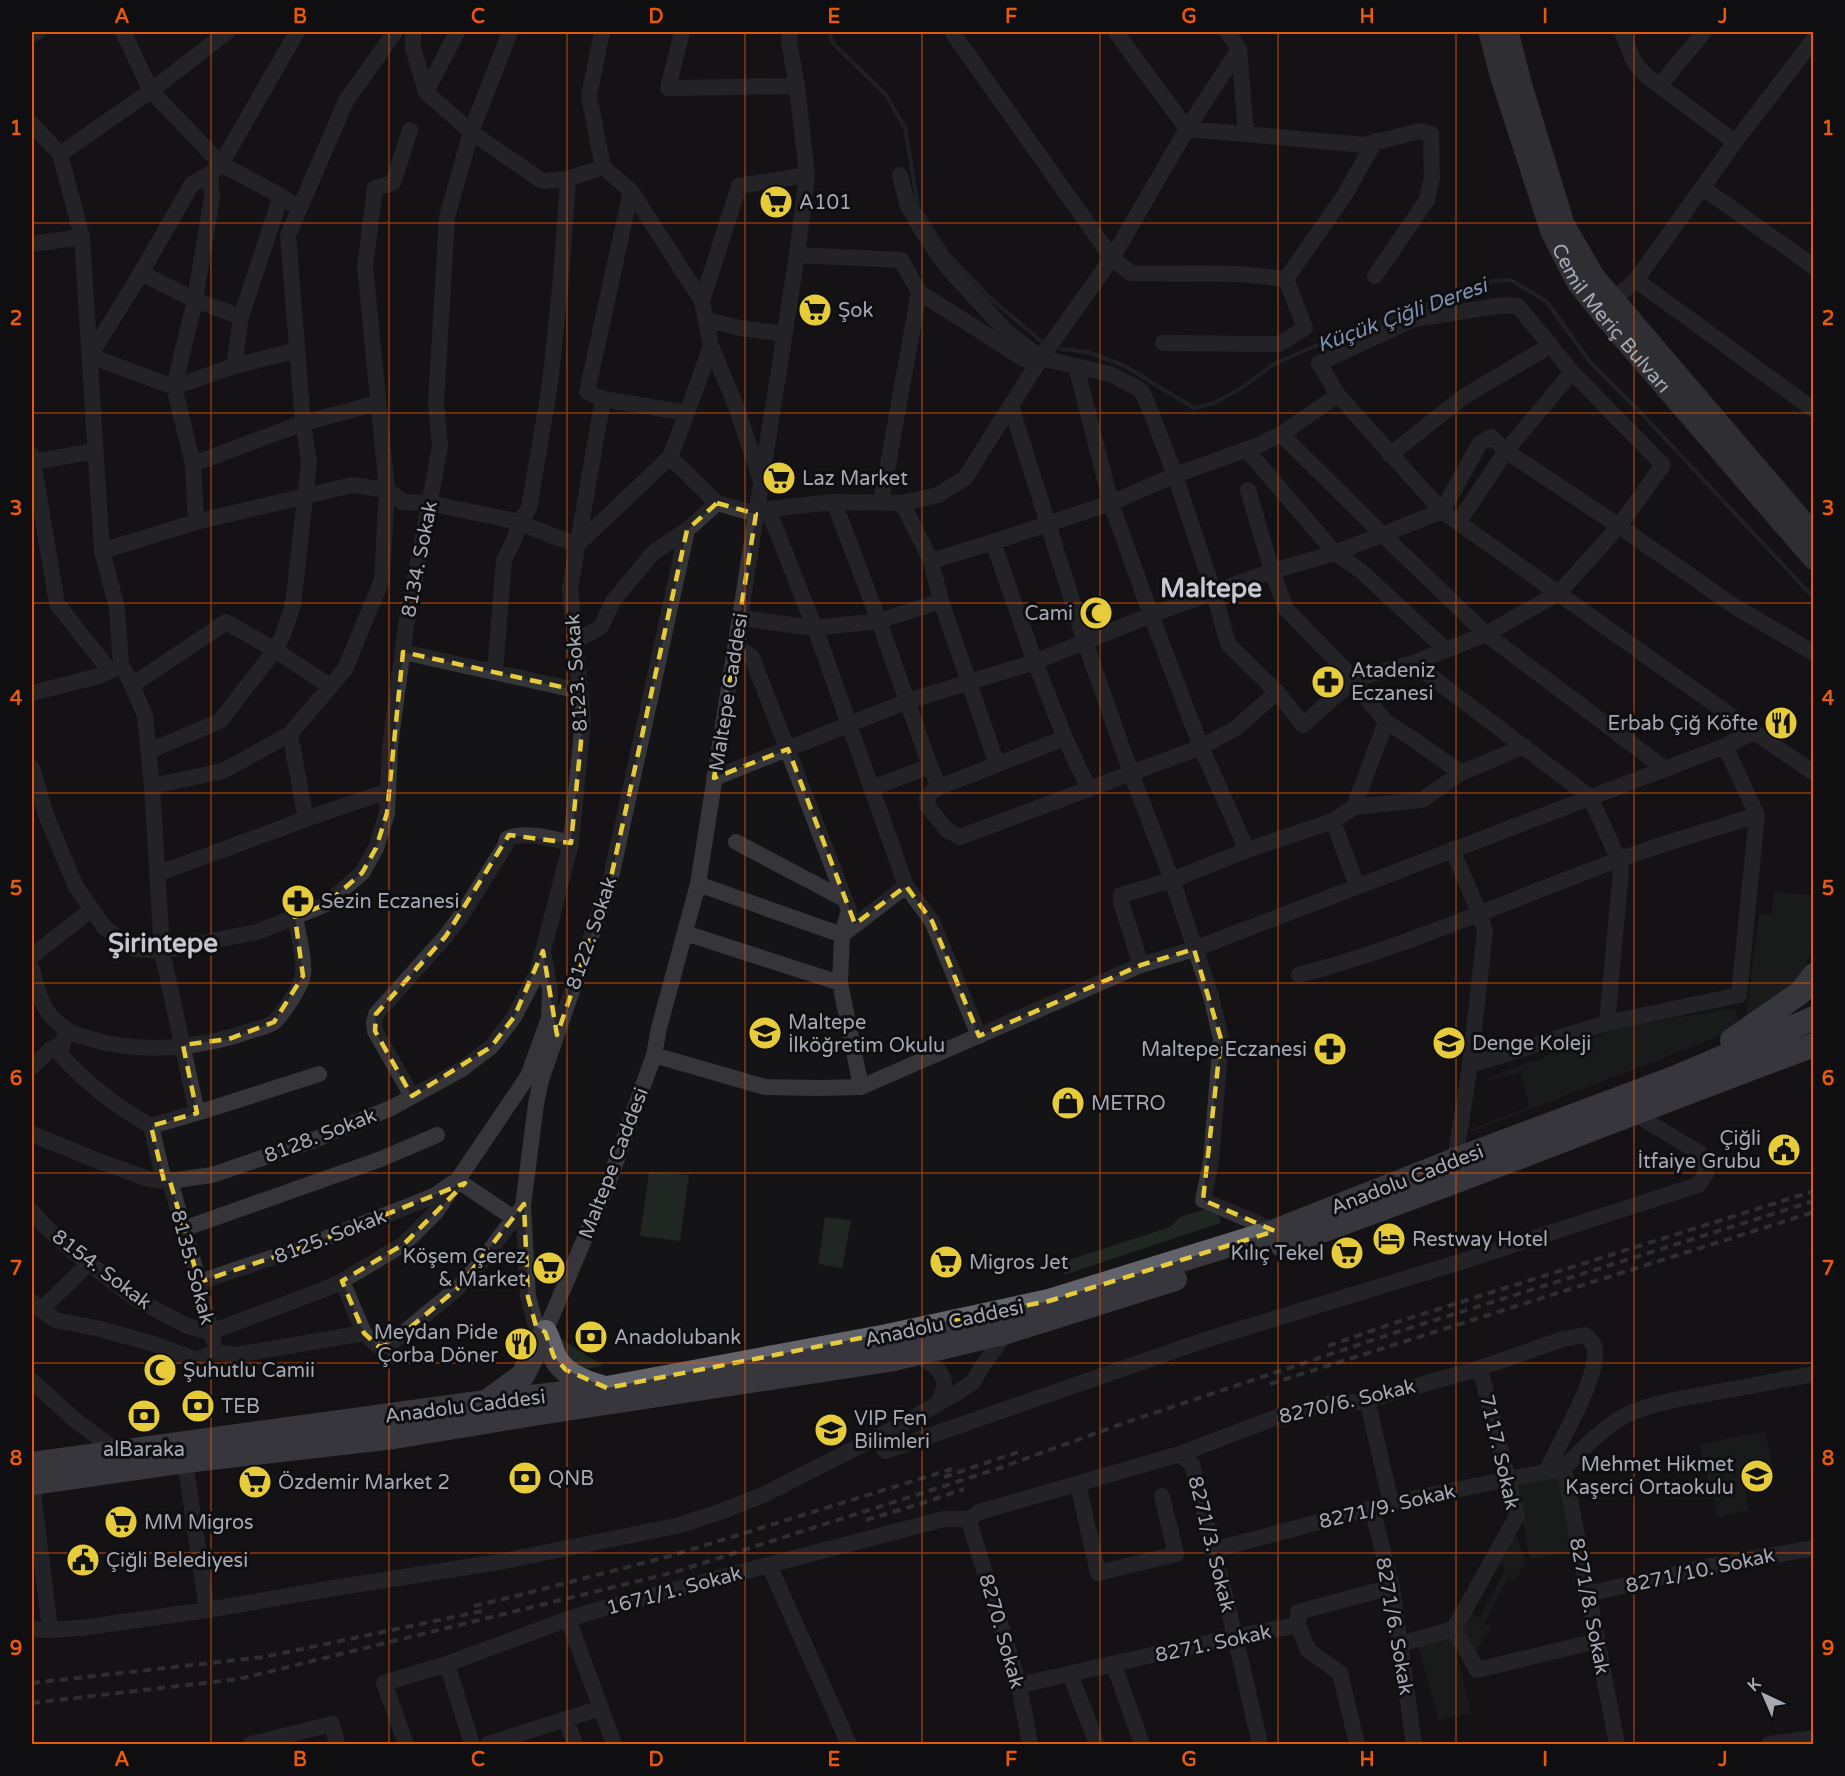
<svg xmlns="http://www.w3.org/2000/svg" width="1845" height="1776" viewBox="0 0 1845 1776" font-family="'Varela Round',sans-serif">
  <style>
    .green { fill: #202722 }
    .lines { fill: none; stroke-linecap: round; stroke-linejoin: round }
    .stream { stroke: #2c313a; stroke-width: 4 }
    .minor { stroke: #35353a; stroke-width: 16 }
    .major { stroke: #515158; stroke-width: 21 }
    .highway { stroke: #61626a; stroke-width: 24 }
    .rail { stroke: #4e4e54; stroke-width: 4; stroke-dasharray: 8 6; stroke-linecap: butt }
    .marked { fill: none; stroke: #e6cc3a; stroke-width: 4.5; stroke-dasharray: 12 8; stroke-linejoin: round }
    .grid { fill: none; stroke: #e8590c; stroke-width: 1.5; stroke-opacity: 0.55 }
    .labels { text-anchor: middle; stroke-width: 6; stroke-linejoin: round; paint-order: stroke }
    .poi-label { font-size: 20px; fill: #a6a8b4; stroke: #0f0e10; text-anchor: start }
    .street-label { font-size: 20px; fill: #a6a8b4; stroke: #0f0e10 }
    .water-label { font-size: 21px; font-style: italic; fill: #7f8fae; stroke: #0f0e10 }
    .district-label { font-size: 26px; font-weight: bold; fill: #c6c7d1; stroke: #0f0e10 }
    .neatline { fill: none; stroke: #e8590c; stroke-width: 2 }
    .grid-label { font-size: 20px; text-anchor: middle; font-weight: bold; fill: #e8590c }
  </style>
  <rect width="100%" height="100%" fill="#141315"/>
  <path class="green" d="M1774 892 1813 895V948L1798 980 1746 1018 1759 914H1772Z
    M1728 1009 1736 1010 1739 1025 1715 1038 1471 1132V1129L1529 1107 1521 1072 1482 1081 1618 1028Z
    M649 1172 689 1175 680 1241 640 1236Z
    M1206 1209 1218 1212 1221 1223 1064 1275 1066 1261 1170 1227 1180 1217Z
    M825 1217 851 1220 842 1268 818 1264Z
    M560 1338 603 1366 585 1369 564 1357Z
    M1765 1431 1775 1480 1744 1486 1749 1510 1717 1517 1714 1498H1711L1700 1444Z
    M1558 1476 1572 1551 1530 1559 1516 1484Z
    M1515 1533 1526 1562 1516 1580 1508 1577 1484 1624 1491 1627 1476 1652 1470 1651 1463 1629 1471 1615 1480 1617 1506 1568 1498 1562Z
    M1453 1638 1471 1713 1439 1720 1418 1645Z"/>
  <g class="lines">
    <path class="stream" d="M829 32 833 43 886 95 905 128 918 207 948 254 990 298 1041 341
      M1061 349 1087 352 1123 365 1194 408 1214 403 1240 389 1274 364 1320 344 1493 281 1511 280 1547 302 1590 362 1643 415 1814 598"/>
    <path class="minor" d="M227 32 151 91 221 164 281 196 299 209
      M297 32 221 164 210 174 192 184 141 273 90 356 174 387 234 366 297 350
      M413 32V48L426 92 471 132 542 181 568 179 603 167 631 191 702 301 711 346 736 406 760 478
      M602 32 589 96 603 167
      M682 32 668 88 797 86
      M952 32 1112 258 1131 273 1241 274 1286 279
      M1116 32 1187 129 1246 134
      M1227 32 1239 49
      M1622 32 1632 57 1637 66 1648 77 1735 142
      M32 34 38 32
      M1239 49 1246 134 1364 145 1420 131 1431 134 1432 178 1427 200 1375 276
      M1660 85 1704 32
      M426 92 457 32
      M32 124 60 154 82 237 102 551 117 608 121 665 132 685 145 716 152 786 162 951 197 1113
      M60 154 151 91 123 32
      M900 175 907 204 924 234 947 267 1007 332 1041 358
      M1703 188 1814 267
      M32 244 82 237
      M797 255 901 260 919 292 881 503
      M141 273 195 300 241 317
      M1286 279 1344 196 1375 141
      M1636 280 1814 410
      M919 292 1024 359 1041 358 1110 374 1141 390 1149 407 1175 475 1214 593 1228 644 1277 692 1303 725 1354 679 1413 663 1486 634 1559 593 1619 526 1663 465 1572 372 1518 306 1504 305 1414 319 1319 363 1338 395 1442 511 1754 732
      M1613 300 1636 280 1735 142 1814 39
      M702 301 739 186 807 175
      M706 320 741 328 783 334
      M1163 343 1279 344 1305 328 1286 279
      M234 366 241 317 281 196
      M1076 366 1111 503 1151 615 1201 747 1247 850
      M603 399 687 413
      M1011 406 1085 642 1131 773 1172 880 1211 996 1221 1039 1211 1161 1203 1200 1275 1231
      M1281 434 1382 534 1486 634 1665 769
      M1246 449 1335 553 1360 570 1445 649
      M32 455 57 604 110 671
      M1390 455 1463 397 1551 345
      M670 457 687 413 711 346
      M33 462 95 451
      M193 464 303 423 378 403
      M1248 490 1272 571 1286 609 1354 679 1364 695 1386 722 1410 737 1461 773
      M834 502 879 621 930 766 939 787 1065 738
      M902 503 931 561 941 558
      M196 522 193 464 174 387 195 300 212 198 210 174
      M1458 523 1506 451 1572 372
      M687 530 610 882 541 1080 536 1104 523 1206 528 1297 536 1326 545 1332 609 1181 654 1055 659 1028 698 884 797 255 807 175 797 86 789 42 790 32
      M993 542 1035 662 1065 738 1089 790
      M102 551 196 522 352 485 387 490 403 502 429 503 515 521 577 545 670 457 717 503 756 514
      M749 619 813 628 879 621 941 601
      M575 641 601 627 613 601 653 553 687 530 717 503
      M735 648 747 653 752 657 849 910 842 935 840 983 861 1087
      M403 652 580 691
      M1413 663 1590 797 1619 860 1621 870 1607 1023
      M495 672 504 560 515 538 519 523 529 508 550 384 561 278 568 179
      M132 685 226 622 275 650 330 686
      M32 693 99 676 120 666
      M290 734 306 819
      M149 751 220 721 275 650 282 637 293 605 309 462 303 423 288 235 346 101 395 32
      M997 764 941 601 931 561 993 542 1111 503 1175 475 1259 445 1281 434 1338 395
      M32 768 46 815 76 887 105 928 135 949 162 951 257 932 326 904 362 873 376 848 387 813 390 746 406 626 440 447 436 403 447 217 471 132 510 32
      M714 778 908 701 1035 662 1151 615 1272 571 1335 553 1442 511 1480 443 1491 437 1506 451 1619 526 1734 606 1814 653
      M152 786 223 771 290 734 345 669 382 580 387 490 365 266 375 188 393 183 410 130
      M939 787 931 792 927 798 928 807 947 830 960 837 1201 747 1236 728 1277 692
      M872 788 930 766
      M1354 807 1386 722
      M1333 821 1357 886
      M736 842 844 899
      M1452 849 1480 915 1485 932 1470 1065 1455 1160
      M157 874 306 819 388 791
      M698 884 842 935 906 886 932 921 979 1036
      M906 886 819 639 768 509 834 502 902 503 938 495 965 478 1041 358 1112 258 1187 129 1239 49
      M685 933 840 983
      M32 956 92 909
      M1141 965 1121 902V895L1172 880 1247 850 1333 821 1354 807 1422 800 1461 773 1524 746
      M32 969C38 995 43 1014 67 1030 73 1034 81 1036 88 1038 138 1055 204 1048 253 1030 259 1028 269 1026 274 1022 283 1014 301 987 303 975 305 959 298 933 295 917
      M1299 975C1409 946 1511 899 1618 860 1663 843 1711 830 1757 815
      M69 1031 65 1035 60 1054C87 1084 115 1106 151 1126L210 1109 319 1074
      M654 1055 765 1087 819 1088 861 1087 1141 965 1194 949 1665 769 1725 746 1754 732 1814 773
      M1470 1065 1607 1023 1739 995 1757 815 1725 746
      M32 1067 50 1050 62 1044
      M412 1096 375 1031 374 1023 376 1014 446 936 463 913 505 846 507 839C523 830 554 839 571 843
      M151 1126 164 1181
      M32 1134 101 1162 149 1179 170 1181 212 1175 309 1142 391 1108 462 1069 491 1047 514 1017 536 975 542 954
      M457 1180 521 1223
      M170 1181 199 1282 213 1340
      M32 1211 42 1223 70 1249 136 1299 187 1326 211 1332 325 1289 342 1281 404 1244 436 1212 528 1076 549 1018 550 990 543 951 571 843 583 721 570 588 603 399 587 392 631 191
      M183 1229 381 1159 437 1135
      M342 1281 364 1333
      M199 1282 304 1247 434 1196 451 1184
      M32 1302 55 1320 100 1329 154 1344 196 1360 216 1352 236 1355 364 1333 379 1347 390 1344 458 1288 482 1261 523 1206
      M41 1310 89 1263
      M916 1355C929 1361 946 1371 944 1387 943 1392 941 1398 939 1402
      M32 1381 75 1420 119 1453
      M1367 1399 1391 1503
      M875 1438 886 1451 1205 1340 1460 1262 1698 1185 1706 1174 1705 1166 1700 1153 1633 1113
      M1180 1454 1192 1464 1235 1636 1260 1744
      M185 1461 207 1610
      M1564 1468 1617 1744
      M1564 1468C1583 1448 1607 1423 1633 1412 1648 1406 1663 1402 1679 1399L1814 1374
      M32 1483 50 1630
      M1078 1484 1098 1573 1176 1554 1162 1496
      M1372 1508 1392 1587 1414 1744
      M970 1519 979 1512 1180 1454 1282 1415 1330 1403 1361 1402 1480 1368 1563 1339 1585 1335C1590 1340 1594 1343 1595 1350 1598 1378 1562 1438 1550 1464V1471
      M970 1519V1524L1019 1685 1030 1744
      M1213 1550 1391 1503 1564 1468
      M769 1565 849 1744
      M1587 1594 1711 1566 1814 1548
      M568 1619 614 1744
      M32 1629 50 1630 81 1628 207 1610 334 1588 499 1562 676 1526 714 1514 763 1495 895 1428 955 1394 973 1382 981 1368 1007 1332
      M1454 1629 1517 1516 1480 1368
      M1454 1629 1477 1670 1597 1641
      M1400 1644 1454 1629
      M447 1664 472 1744
      M1114 1665 1142 1744
      M1070 1674 1097 1744
      M1019 1685C1112 1665 1204 1641 1298 1625
      M566 1720 575 1744
      M251 1744 332 1724 337 1744
      M406 1744 384 1683 447 1664 568 1619 604 1608 944 1519H970
      M488 1744 601 1708
      M1357 1744 1340 1673 1308 1650 1298 1625V1612L1392 1587
      M1769 1744 1814 1738"/>
    <g class="major">
      <path id="s1" d="M1489 32 1501 78 1551 232 1577 283 1606 319 1814 560"/>
      <path d="M1508 32 1522 86 1564 224 1594 276 1814 534"/>
    </g>
    <path class="highway" d="M1732 1040 1800 993 1814 975
      M1282 1245C1461 1182 1636 1111 1814 1045
      M545 1332C549 1339 551 1348 554 1355 562 1374 583 1382 602 1387
      M488 1401 523 1375 545 1332
      M32 1464 486 1402 607 1388 887 1336 1049 1301 1275 1231 1455 1160 1674 1078 1814 1018
      M32 1483 185 1461 394 1437 533 1414 889 1360 1007 1332 1175 1279"/>
    <path class="rail" d="M1328 1346 1394 1323 1814 1191
      M1270 1384 1814 1212
      M944 1477 1024 1450
      M866 1520 923 1503 964 1489
      M474 1606 516 1596 670 1556 952 1469
      M32 1683 264 1657 487 1610
      M32 1703 239 1679 675 1572 997 1469 1124 1423 1394 1333 1814 1201"/>
  </g>
  <path d="M0 0H1845V1776H0ZM717 503 756 514 714 778 788 749 855 924 906 886 932 921 979 1036 1141 965 1194 949 1221 1039 1203 1200 1275 1231 1049 1301 607 1388 566 1370 554 1357 545 1332 536 1326 528 1297 524 1204 458 1288 390 1344 379 1347 364 1333 342 1281 404 1244 465 1183 304 1247 199 1282 170 1181H164L151 1126 197 1113 183 1045 229 1039 274 1022 303 976 295 917 326 904 362 873 376 848 387 813 403 652 580 691 583 721 571 843 509 835 446 936 376 1014 375 1031 412 1096 491 1047 514 1017 543 951 557 1035 610 882 687 530Z" fill="#141315" fill-opacity=".55" fill-rule="evenodd"/>
  <path class="marked" d="M717 503 756 514 714 778 788 749 855 924 906 886 932 921 979 1036 1141 965 1194 949 1221 1039 1203 1200 1275 1231 1049 1301 607 1388 566 1370 554 1357 545 1332 536 1326 528 1297 524 1204 458 1288 390 1344 379 1347 364 1333 342 1281 404 1244 465 1183 304 1247 199 1282 170 1181H164L151 1126 197 1113 183 1045 229 1039 274 1022 303 976 295 917 326 904 362 873 376 848 387 813 403 652 580 691 583 721 571 843 509 835 446 936 376 1014 375 1031 412 1096 491 1047 514 1017 543 951 557 1035 610 882 687 530Z"/>
  <path class="grid" d="M211 32V1744M389 32V1744M567 32V1744M745 32V1744M922 32V1744M1100 32V1744M1278 32V1744M1456 32V1744M1634 32V1744M32 223H1814M32 413H1814M32 603H1814M32 793H1814M32 983H1814M32 1173H1814M32 1363H1814M32 1553H1814"/>
  <defs>
    <g id="supermarket-disc" transform="scale(1.725)"><circle r="9.5" fill="#e6cc3a" stroke="#0f0e10"/><path d="M-6-5.5h2.5l.6 2H6L4.5 2H-2.5L-4.4-4H-6ZM-1.5 3.2a1.3 1.3 0 1 0 .1 0ZM3 3.2a1.3 1.3 0 1 0 .1 0Z" fill="#111"/></g>
    <g id="mosque-disc" transform="scale(1.725)"><circle r="9.5" fill="#e6cc3a" stroke="#0f0e10"/><path d="M3.5-4.9A6 6 0 1 0 3.5 4.9A5 5 0 1 1 3.5-4.9Z" fill="#111"/></g>
    <g id="pharmacy-disc" transform="scale(1.725)"><circle r="9.5" fill="#e6cc3a" stroke="#0f0e10"/><path d="M-2-6h4v4h4v4h-4v4h-4v-4h-4v-4h4Z" fill="#111"/></g>
    <g id="restaurant-disc" transform="scale(1.725)"><circle r="9.5" fill="#e6cc3a" stroke="#0f0e10"/><path d="M-5-6h1v4h1v-4h1v4h1v-4h1v5L-1.5 .5V6h-2V.5L-5-1ZM5-6V6H3V1.5H1.5Q1.5-4 5-6Z" fill="#111"/></g>
    <g id="school-disc" transform="scale(1.725)"><circle r="9.5" fill="#e6cc3a" stroke="#0f0e10"/><path d="M0-5L7-2L0 1L-7-2ZM-4 1L0 2.5L4 1V4Q0 6-4 4Z" fill="#111"/></g>
    <g id="shop-disc" transform="scale(1.725)"><circle r="9.5" fill="#e6cc3a" stroke="#0f0e10"/><path d="M-5-2.5h2.3a2.7 3.5 0 0 1 5.4 0H5L5.5 6h-11ZM-1.5-2.5h3a1.5 2.3 0 0 0-3 0Z" fill="#111"/></g>
    <g id="civic-disc" transform="scale(1.725)"><circle r="9.5" fill="#e6cc3a" stroke="#0f0e10"/><path d="M-.6-6.5H3V-4.5H.6V-3L4-1V1h2V6H-6V1h2V-1L-.6-3ZM-1.2 2.5V6h2.4V2.5Z" fill="#111"/></g>
    <g id="hotel-disc" transform="scale(1.725)"><circle r="9.5" fill="#e6cc3a" stroke="#0f0e10"/><path d="M-6-4.5h1.5V1H6V5H4.5V3h-9V5H-6ZM-4 0a1.8 1.8 0 1 1 3.6 0ZM.5 0V-2.5h3Q6-2.5 6 0Z" fill="#111"/></g>
    <g id="bank-disc" transform="scale(1.725)"><circle r="9.5" fill="#e6cc3a" stroke="#0f0e10"/><path d="M-6-4H6V4H-6ZM0-2.3a2.3 2.3 0 1 0 0 4.6a2.3 2.3 0 1 0 0-4.6Z" fill="#111"/></g>
  </defs>
  <g fill-rule="evenodd">
    <use href="#supermarket-disc" x="776" y="202"/>
    <use href="#supermarket-disc" x="815" y="310"/>
    <use href="#supermarket-disc" x="779" y="478"/>
    <use href="#mosque-disc" x="1096" y="613"/>
    <use href="#pharmacy-disc" x="1328" y="682"/>
    <use href="#restaurant-disc" x="1781" y="723"/>
    <use href="#pharmacy-disc" x="298" y="901"/>
    <use href="#school-disc" x="765" y="1033"/>
    <use href="#school-disc" x="1449" y="1043"/>
    <use href="#pharmacy-disc" x="1330" y="1049"/>
    <use href="#shop-disc" x="1068" y="1103"/>
    <use href="#civic-disc" x="1784" y="1150"/>
    <use href="#hotel-disc" x="1389" y="1239"/>
    <use href="#supermarket-disc" x="1347" y="1253"/>
    <use href="#supermarket-disc" x="946" y="1262"/>
    <use href="#supermarket-disc" x="549" y="1268"/>
    <use href="#bank-disc" x="591" y="1337"/>
    <use href="#restaurant-disc" x="521" y="1344"/>
    <use href="#mosque-disc" x="160" y="1370"/>
    <use href="#bank-disc" x="198" y="1406"/>
    <use href="#bank-disc" x="144" y="1416"/>
    <use href="#school-disc" x="831" y="1430"/>
    <use href="#school-disc" x="1757" y="1476"/>
    <use href="#bank-disc" x="525" y="1478"/>
    <use href="#supermarket-disc" x="255" y="1482"/>
    <use href="#supermarket-disc" x="121" y="1522"/>
    <use href="#civic-disc" x="83" y="1560"/>
  </g>
  <g class="labels">
    <g class="poi-label">
      <text x="799" y="209">A101</text>
      <text x="838" y="317">Şok</text>
      <text x="802" y="485">Laz Market</text>
      <text x="1073" y="620" text-anchor="end">Cami</text>
      <text x="1351" y="677">Atadeniz<tspan x="1351" dy="23">Eczanesi</tspan></text>
      <text x="1758" y="730" text-anchor="end">Erbab Çiğ Köfte</text>
      <text x="321" y="908">Sezin Eczanesi</text>
      <text x="788" y="1029">Maltepe<tspan x="788" dy="23">İlköğretim Okulu</tspan></text>
      <text x="1472" y="1050">Denge Koleji</text>
      <text x="1307" y="1056" text-anchor="end">Maltepe Eczanesi</text>
      <text x="1091" y="1110">METRO</text>
      <text x="1761" y="1145" text-anchor="end">Çiğli<tspan x="1761" dy="23">İtfaiye Grubu</tspan></text>
      <text x="1412" y="1246">Restway Hotel</text>
      <text x="1324" y="1260" text-anchor="end">Kılıç Tekel</text>
      <text x="526" y="1263" text-anchor="end">Köşem Çerez<tspan x="526" dy="23">&amp; Market</tspan></text>
      <text x="969" y="1269">Migros Jet</text>
      <text x="498" y="1339" text-anchor="end">Meydan Pide<tspan x="498" dy="23">Çorba Döner</tspan></text>
      <text x="614" y="1344">Anadolubank</text>
      <text x="183" y="1377">Şuhutlu Camii</text>
      <text x="221" y="1413">TEB</text>
      <text x="854" y="1425">VIP Fen<tspan x="854" dy="23">Bilimleri</tspan></text>
      <text x="144" y="1456" text-anchor="middle">alBaraka</text>
      <text x="1734" y="1471" text-anchor="end">Mehmet Hikmet<tspan x="1734" dy="23">Kaşerci Ortaokulu</tspan></text>
      <text x="548" y="1485">QNB</text>
      <text x="278" y="1489">Özdemir Market 2</text>
      <text x="144" y="1529">MM Migros</text>
      <text x="106" y="1567">Çiğli Belediyesi</text>
    </g>
    <g class="street-label">
      <text dy="7" stroke="none"><textPath href="#s1" startOffset="315">Cemil Meriç Bulvarı</textPath></text>
      <text transform="translate(419 559) rotate(-79)" y="7">8134. Sokak</text>
      <text transform="translate(576 673) rotate(-94)" y="7">8123. Sokak</text>
      <text transform="translate(728 692) rotate(-81)" y="7">Maltepe Caddesi</text>
      <text transform="translate(591 933) rotate(-71)" y="7">8122. Sokak</text>
      <text transform="translate(320 1135) rotate(-21)" y="7">8128. Sokak</text>
      <text transform="translate(613 1163) rotate(-69)" y="7">Maltepe Caddesi</text>
      <text transform="translate(1407 1179) rotate(-21)" y="7">Anadolu Caddesi</text>
      <text transform="translate(330 1236) rotate(-21)" y="7">8125. Sokak</text>
      <text transform="translate(193 1267) rotate(75)" y="7">8135. Sokak</text>
      <text transform="translate(102 1269) rotate(37)" y="7">8154. Sokak</text>
      <text transform="translate(944 1323) rotate(-12)" y="7">Anadolu Caddesi</text>
      <text transform="translate(1347 1401) rotate(-13)" y="7">8270/6. Sokak</text>
      <text transform="translate(465 1406) rotate(-7)" y="7">Anadolu Caddesi</text>
      <text transform="translate(1500 1452) rotate(77)" y="7">7117. Sokak</text>
      <text transform="translate(1387 1506) rotate(-13)" y="7">8271/9. Sokak</text>
      <text transform="translate(1212 1544) rotate(76)" y="7">8271/3. Sokak</text>
      <text transform="translate(1700 1570) rotate(-12)" y="7">8271/10. Sokak</text>
      <text transform="translate(674 1590) rotate(-15)" y="7">1671/1. Sokak</text>
      <text transform="translate(1590 1606) rotate(79)" y="7">8271/8. Sokak</text>
      <text transform="translate(1395 1626) rotate(80)" y="7">8271/6. Sokak</text>
      <text transform="translate(1002 1631) rotate(74)" y="7">8270. Sokak</text>
      <text transform="translate(1213 1643) rotate(-12)" y="7">8271. Sokak</text>
    </g>
    <g class="water-label">
      <text transform="translate(1402 315) rotate(-20)" y="7">Küçük Çiğli Deresi</text>
    </g>
    <g class="district-label">
      <text x="1211" y="597">Maltepe</text>
      <text x="163" y="952">Şirintepe</text>
    </g>
  </g>
  <rect width="1845" height="1776" fill="none" stroke="#0f0e10" stroke-width="66"/>
  <g transform="translate(1764 1695) rotate(316)" stroke="#0f0e10" stroke-width="4.5" paint-order="stroke">
  <path d="M0-4.5L10 22L0 15L-10 22Z" fill="#a6a8b4"/>
  <text y="-9" font-size="16" font-weight="bold" text-anchor="middle" fill="#a6a8b4">K</text>
  </g>
  <rect x="33" y="33" width="1779" height="1710" class="neatline"/>
  <g class="grid-label">
    <text x="122" y="23">A</text>
    <text x="300" y="23">B</text>
    <text x="478" y="23">C</text>
    <text x="656" y="23">D</text>
    <text x="834" y="23">E</text>
    <text x="1011" y="23">F</text>
    <text x="1189" y="23">G</text>
    <text x="1367" y="23">H</text>
    <text x="1545" y="23">I</text>
    <text x="1723" y="23">J</text>
    <text x="16" y="135">1</text>
    <text x="1828" y="135">1</text>
    <text x="16" y="325">2</text>
    <text x="1828" y="325">2</text>
    <text x="16" y="515">3</text>
    <text x="1828" y="515">3</text>
    <text x="16" y="705">4</text>
    <text x="1828" y="705">4</text>
    <text x="16" y="895">5</text>
    <text x="1828" y="895">5</text>
    <text x="16" y="1085">6</text>
    <text x="1828" y="1085">6</text>
    <text x="16" y="1275">7</text>
    <text x="1828" y="1275">7</text>
    <text x="16" y="1465">8</text>
    <text x="1828" y="1465">8</text>
    <text x="16" y="1655">9</text>
    <text x="1828" y="1655">9</text>
    <text x="122" y="1766">A</text>
    <text x="300" y="1766">B</text>
    <text x="478" y="1766">C</text>
    <text x="656" y="1766">D</text>
    <text x="834" y="1766">E</text>
    <text x="1011" y="1766">F</text>
    <text x="1189" y="1766">G</text>
    <text x="1367" y="1766">H</text>
    <text x="1545" y="1766">I</text>
    <text x="1723" y="1766">J</text>
  </g>
</svg>
